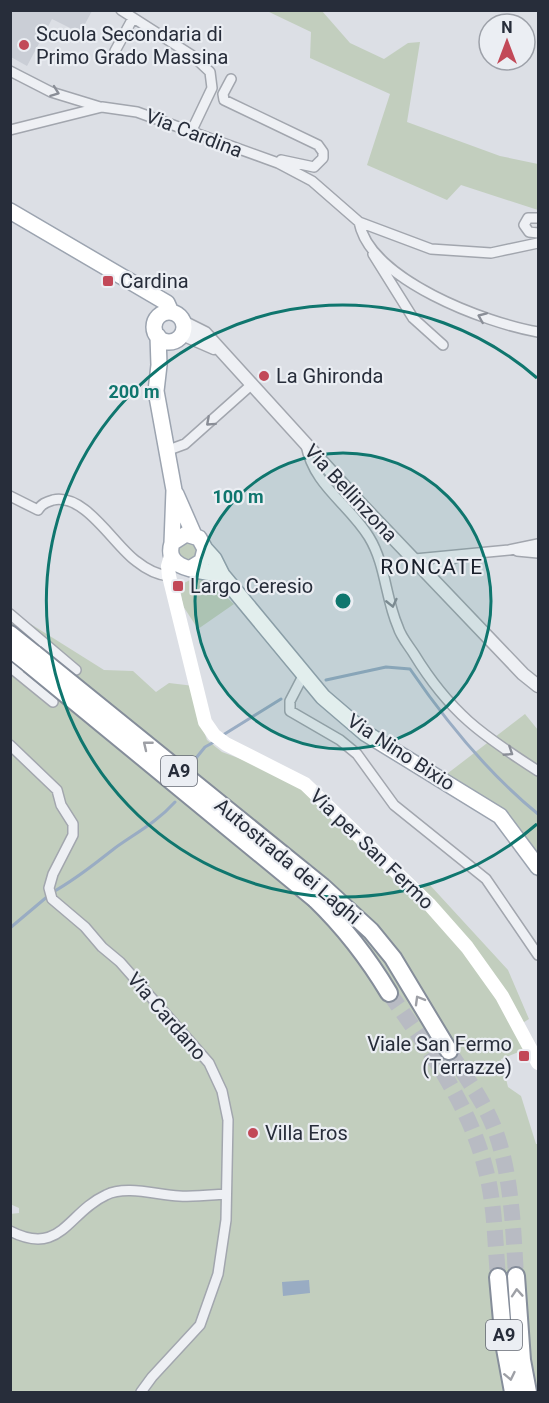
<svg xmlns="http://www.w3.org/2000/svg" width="549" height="1403" viewBox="0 0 549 1403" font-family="Roboto,sans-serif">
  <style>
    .built { fill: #caced6 }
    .green { fill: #c2cebe }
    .water { fill: #99acc3 }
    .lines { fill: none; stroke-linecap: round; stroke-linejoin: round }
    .stream { stroke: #99acc3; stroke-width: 3 }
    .motorway-tunnel { stroke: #b8bbc3; stroke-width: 16; stroke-dasharray: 16 8; stroke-linecap: butt }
    .minor-casing { stroke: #a2a6ae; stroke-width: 12 }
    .tertiary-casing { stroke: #a2a6ae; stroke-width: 15 }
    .primary-casing { stroke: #9ca4b0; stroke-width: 18 }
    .motorway-casing { stroke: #858d9a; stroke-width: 20 }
    .minor { stroke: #eef0f4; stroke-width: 9 }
    .tertiary { stroke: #eef0f4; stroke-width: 12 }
    .secondary { stroke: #fff; stroke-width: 14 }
    .primary { stroke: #fff; stroke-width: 15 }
    .motorway { stroke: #fff; stroke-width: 16 }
    .motorway-bridge-casing { stroke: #858d9a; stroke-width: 20; stroke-linecap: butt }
    .motorway-bridge { stroke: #fff; stroke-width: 16 }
    .oneway { stroke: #8a8e97 }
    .oneway2 { stroke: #9ea0a6 }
    .ring { fill: none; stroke: #0f766e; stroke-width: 3 }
    .poi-dot { fill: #c24958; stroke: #ebeef3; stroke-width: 2 }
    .labels { text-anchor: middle; stroke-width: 4.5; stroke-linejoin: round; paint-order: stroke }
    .shield { fill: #ebeef3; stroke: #626772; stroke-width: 1.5 }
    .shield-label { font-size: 18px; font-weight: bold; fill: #272d3a }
    .poi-label { font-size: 20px; fill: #272d3a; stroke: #ebeef3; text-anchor: start }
    .street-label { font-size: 20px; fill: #272d3a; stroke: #ebeef3 }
    .neighbourhood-label { font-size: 21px; letter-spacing: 1.5px; fill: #191f2b; stroke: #ebeef3 }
    .centre { fill: #0f766e; stroke: #ebeef3; stroke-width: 3 }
    .ring-label { font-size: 18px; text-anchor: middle; font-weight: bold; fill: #0f766e; stroke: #ebeef3; stroke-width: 4.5; stroke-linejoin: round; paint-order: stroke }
  </style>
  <rect width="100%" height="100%" fill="#dcdfe5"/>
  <path class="built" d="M10 11 11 10 92 11 80 33 52 19 27 66 11 57Z"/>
  <path class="green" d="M267 11H322L350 43 384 59 408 43 420 42 407 122 500 156 538 164V210L461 185 447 200 367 165 390 94 310 58 311 32Z
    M178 551a10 10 0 1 1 20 0a10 10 0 1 1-20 0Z
    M198 576 211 583 234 604 198 629 183 606 181 594 184 583Z
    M10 611 104 670 133 671 156 692 169 683 194 686 196 708 207 740 222 752 257 765 308 789 406 886 429 884 508 970 529 1019 516 1027 526 1049 501 1059 508 1087 521 1096 536 1144H538V1392H11L10 1214 19 1213V1208L10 1204Z
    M525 714 538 730V879L523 854 493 818 439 780Z"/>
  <path class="water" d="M309 1280 310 1293 283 1296 282 1282Z"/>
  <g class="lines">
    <path class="stream" d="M326 680 386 667 410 669C445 720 490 775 538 814
      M223 735 281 699
      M192 763 205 747 214 742
      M53 892C78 878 93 865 115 848 136 833 157 822 175 802
      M10 928 48 896"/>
    <path class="motorway-tunnel" d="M389 993C428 1048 470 1105 486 1171 495 1205 495 1242 498 1277
      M449 1051C465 1076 484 1101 495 1130 512 1177 513 1227 516 1276"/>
    <g class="minor-casing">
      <path id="minor" d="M121 10 193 56 210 72 212 88 192 130
        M115 51 133 18
        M10 71 51 92 100 107
        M231 79 223 94 224 100 318 145 323 152V158L314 167 281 160
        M10 130 102 107 137 112 278 163 312 181 359 222 431 249 491 253 538 243
        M538 218H528L524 225 529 232 538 233
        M359 222C370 280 486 323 538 332
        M373 254 413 318 443 345
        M306 445C314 486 348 503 369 537 386 565 385 597 398 627 401 637 409 646 414 654 450 713 482 735 538 771
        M166 451 185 444 250 386
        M10 496 38 510C41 504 46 502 53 500 85 493 113 544 136 561 146 569 157 575 169 576
        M517 551 538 553
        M415 559 509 550 538 544
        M429 574 441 564 455 558
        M10 614 76 670
        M10 667 53 702
        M303 676 290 701V711L340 740 357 754 394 805 486 879 538 955
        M10 745 57 790 61 805 73 824V835L53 874 49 888 52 899 85 927 102 947 120 962 209 1063 222 1091 228 1120 226 1220 218 1274 200 1325 152 1377 141 1392
        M10 1231C61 1257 67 1213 106 1195 126 1185 157 1195 179 1196 195 1197 211 1195 226 1194"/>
    </g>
    <g class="tertiary-casing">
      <path id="tertiary" d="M183 322 205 333 356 499 523 674 538 686
        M182 334 214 348"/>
    </g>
    <g class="primary-casing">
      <path id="primary" d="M10 211 167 303 171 312
        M154 327a15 15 0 1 1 30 0a15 15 0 1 1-30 0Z
        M158 336 159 365 156 391 174 490 172 543
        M176 494 194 535
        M205 549 214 559 222 575 323 697 365 733 500 816 538 867
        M191 568 202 561 205 549 199 538 186 534 172 543C163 572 204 570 222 575"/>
    </g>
    <g class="motorway-casing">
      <path id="motorway" d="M10 634 35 654
        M10 649 29 664
        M323 887 371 931 393 958 449 1051
        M315 899C345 928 368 958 389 993
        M516 1276 522 1360 528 1392
        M498 1277 504 1343 513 1392"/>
    </g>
    <use href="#minor" class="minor"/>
    <use href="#tertiary" class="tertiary"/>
    <path class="secondary" d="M171 556 168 566 169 576 205 722 214 735 226 744 305 784 429 904 467 947 502 996 538 1063"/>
    <use href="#primary" class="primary"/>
    <use href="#motorway" class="motorway"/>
    <g class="motorway-bridge-casing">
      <path id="motorway-bridge" d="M35 654 323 887
        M29 664 315 899"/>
    </g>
    <use href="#motorway-bridge" class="motorway-bridge"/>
  </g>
  <defs><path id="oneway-chevron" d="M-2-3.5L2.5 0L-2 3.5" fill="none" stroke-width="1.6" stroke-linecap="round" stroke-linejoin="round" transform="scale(1.5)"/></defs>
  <g class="oneway">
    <use href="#oneway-chevron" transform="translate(55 92) rotate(20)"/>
    <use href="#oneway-chevron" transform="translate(482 317) rotate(-157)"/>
    <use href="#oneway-chevron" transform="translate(210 422) rotate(138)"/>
    <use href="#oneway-chevron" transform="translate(392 603) rotate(77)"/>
    <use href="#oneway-chevron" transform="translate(509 752) rotate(33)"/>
  </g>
  <g class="oneway2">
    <use href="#oneway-chevron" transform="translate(147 745) rotate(-141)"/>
    <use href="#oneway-chevron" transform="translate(419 1000) rotate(-120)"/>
    <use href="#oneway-chevron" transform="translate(517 1293) rotate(-94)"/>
    <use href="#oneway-chevron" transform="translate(510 1376) rotate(78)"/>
  </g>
  <circle cx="343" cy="601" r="148" fill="#0f766e" fill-opacity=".12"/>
  <g class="ring">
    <circle cx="343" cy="601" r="148"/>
    <path d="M537 824A296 296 0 1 1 537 378"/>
  </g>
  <g class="poi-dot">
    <circle cx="24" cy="45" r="6"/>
    <rect x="102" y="275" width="12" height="12" rx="3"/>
    <circle cx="264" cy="376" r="6"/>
    <rect x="172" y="580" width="12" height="12" rx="3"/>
    <rect x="518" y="1050" width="12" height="12" rx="3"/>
    <circle cx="253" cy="1133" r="6"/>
  </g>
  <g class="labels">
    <g class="shield">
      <rect x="161" y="756" width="36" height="30" rx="4.5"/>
      <rect x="486" y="1320" width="36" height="30" rx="4.5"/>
    </g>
    <g class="shield-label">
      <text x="179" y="777">A9</text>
      <text x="504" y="1341">A9</text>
    </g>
    <g class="poi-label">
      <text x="36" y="41">Scuola Secondaria di<tspan x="36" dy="23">Primo Grado Massina</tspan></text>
      <text x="120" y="288">Cardina</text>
      <text x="276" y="383">La Ghironda</text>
      <text x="190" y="593">Largo Ceresio</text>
      <text x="512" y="1051" text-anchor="end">Viale San Fermo<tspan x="512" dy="23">(Terrazze)</tspan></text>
      <text x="265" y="1140">Villa Eros</text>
    </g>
    <g class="street-label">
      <text transform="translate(194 133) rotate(21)" y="7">Via Cardina</text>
      <text transform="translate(351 493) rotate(47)" y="7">Via Bellinzona</text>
      <text transform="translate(401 752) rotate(33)" y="7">Via Nino Bixio</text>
      <text transform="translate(372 849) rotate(44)" y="7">Via per San Fermo</text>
      <text transform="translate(288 861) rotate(40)" y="7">Autostrada dei Laghi</text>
      <text transform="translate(167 1016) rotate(49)" y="7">Via Cardano</text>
    </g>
    <g class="neighbourhood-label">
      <text x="432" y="574">RONCATE</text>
    </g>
  </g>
  <circle cx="343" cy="601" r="9" class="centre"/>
  <g class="ring-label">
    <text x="134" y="398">200 m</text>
    <text x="238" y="503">100 m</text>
  </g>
  <rect width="549" height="1403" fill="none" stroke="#272d3a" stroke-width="24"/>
  <g transform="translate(507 42)"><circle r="28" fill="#ebeef3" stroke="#9da1a9" stroke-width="1.5"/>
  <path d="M0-4.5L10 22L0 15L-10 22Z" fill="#c24958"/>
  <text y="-9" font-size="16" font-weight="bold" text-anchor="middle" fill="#272d3a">N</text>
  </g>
</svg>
